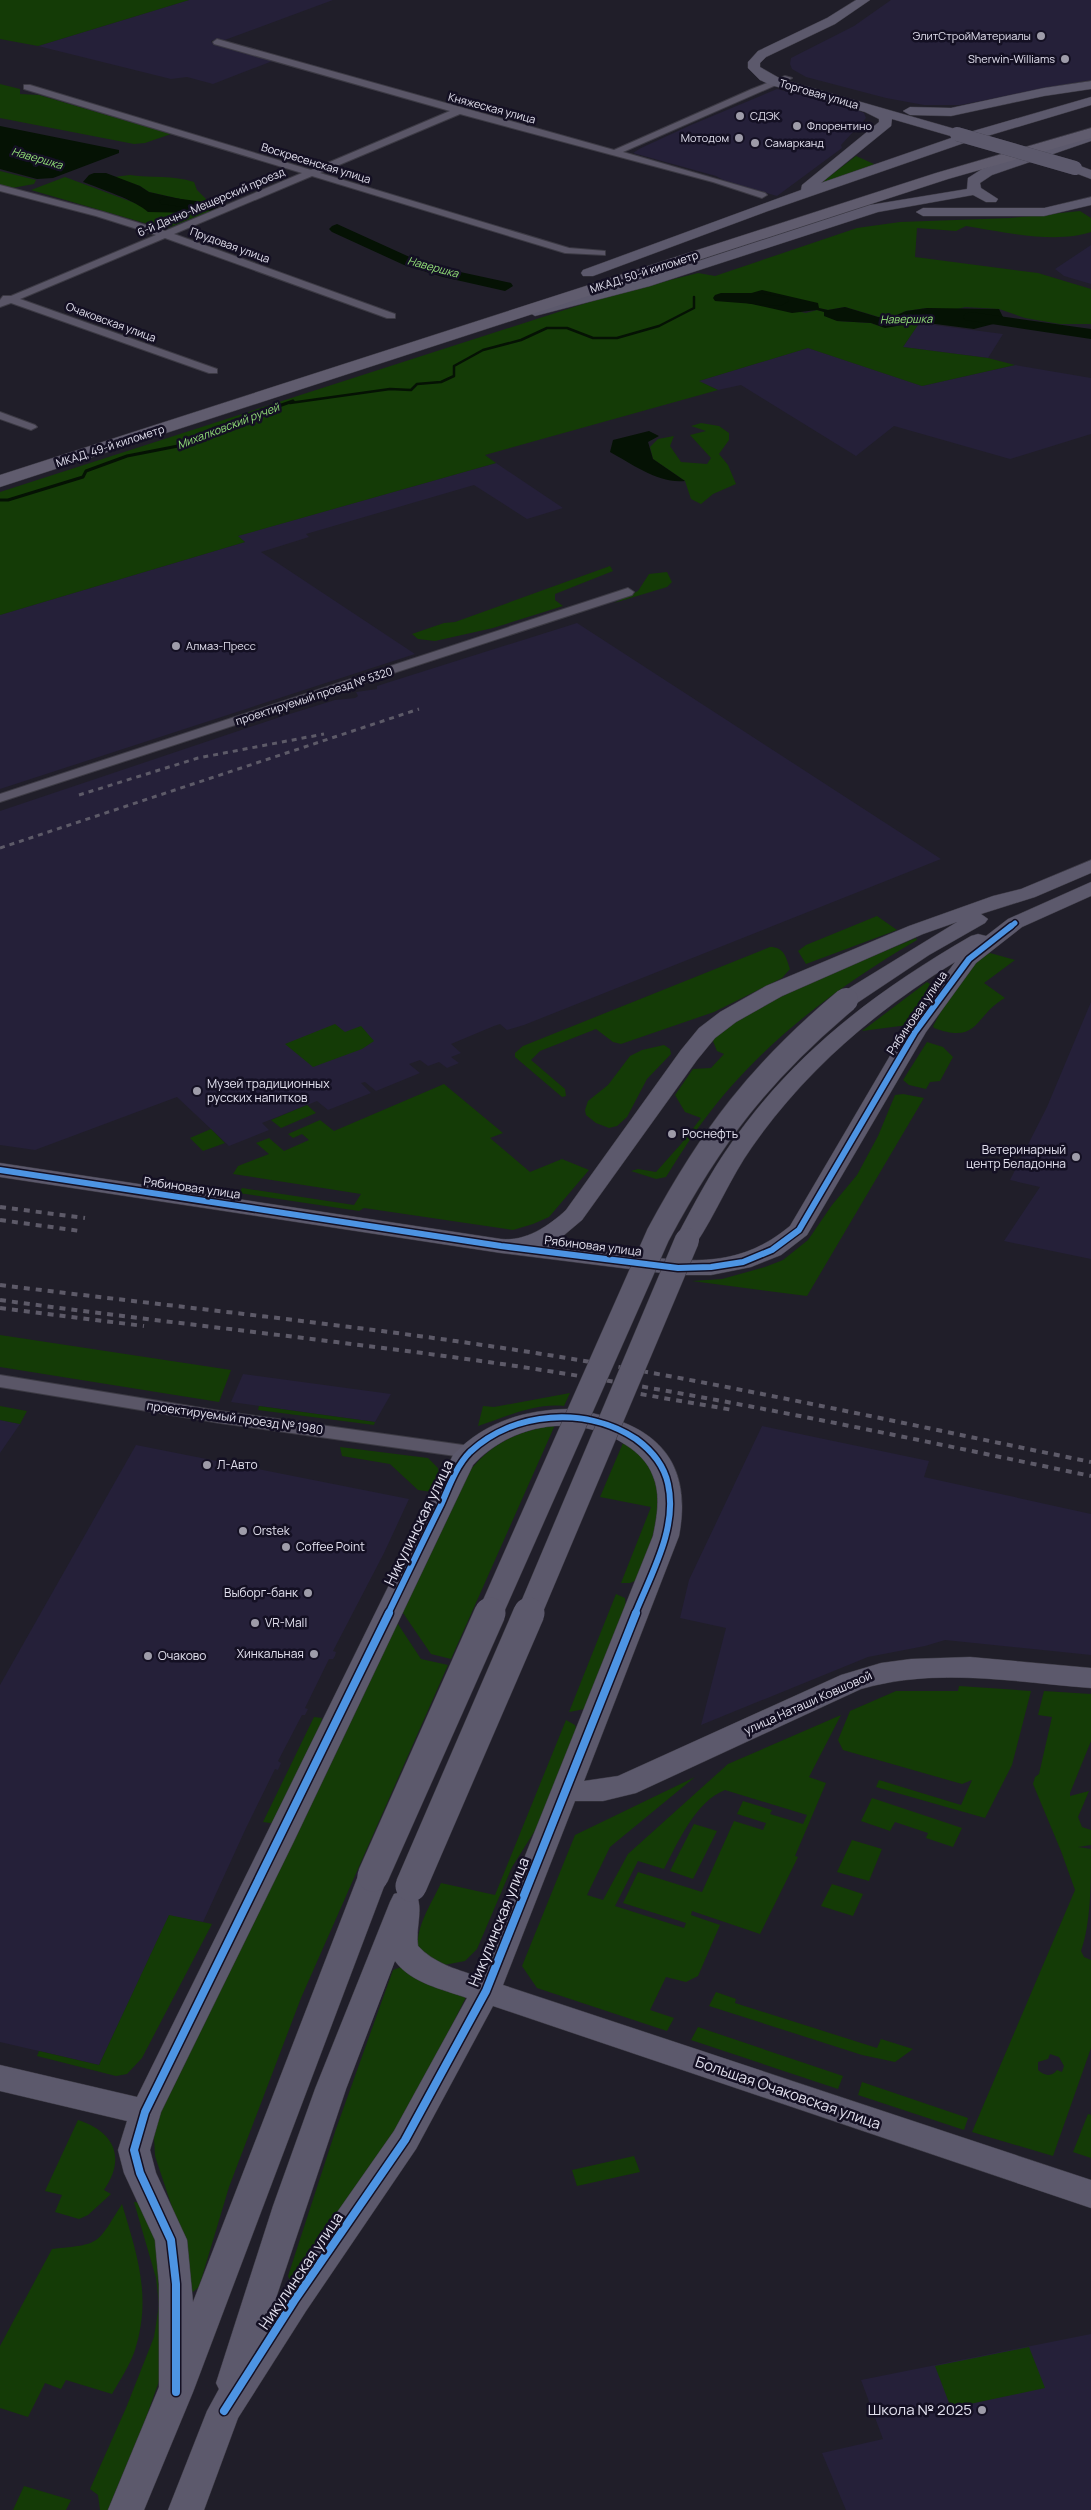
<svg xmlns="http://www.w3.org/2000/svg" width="1091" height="2510" viewBox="0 0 1091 2510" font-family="Manrope,sans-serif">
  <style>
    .built { fill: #252039 }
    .green { fill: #143b06; fill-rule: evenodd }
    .water { fill: #051204 }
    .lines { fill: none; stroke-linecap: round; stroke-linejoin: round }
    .stream-far1 { stroke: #051204; stroke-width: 2.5 }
    .stream { stroke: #051204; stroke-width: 3 }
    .river { fill: #051204; fill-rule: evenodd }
    .street-casing { stroke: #3c3a44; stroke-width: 2 }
    .secondary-casing { stroke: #3c3a44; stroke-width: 1 }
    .highway-casing { stroke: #3c3a44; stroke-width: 1 }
    .street { fill: #5a5667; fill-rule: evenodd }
    .secondary { fill: #5c596c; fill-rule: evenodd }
    .highway { fill: #605c6e; fill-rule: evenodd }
    .rail-far1 { stroke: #5d5a68; stroke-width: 3; stroke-dasharray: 5 5; stroke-linecap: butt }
    .rail { stroke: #5d5a68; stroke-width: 4; stroke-dasharray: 6 6; stroke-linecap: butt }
    .secondary-bridge-far2-casing { stroke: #3c3a44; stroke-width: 14; stroke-linecap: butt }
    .secondary-bridge-far1-casing { stroke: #3c3a44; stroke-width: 25; stroke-linecap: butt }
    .secondary-bridge-casing { stroke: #3c3a44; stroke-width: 32; stroke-linecap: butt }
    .secondary-bridge-far2 { stroke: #5c596c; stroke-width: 14 }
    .secondary-bridge-far1 { stroke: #5c596c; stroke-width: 24 }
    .secondary-bridge { stroke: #5c596c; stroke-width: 31 }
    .cycleway-far2-casing { stroke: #141023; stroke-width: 8 }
    .cycleway-far1-casing { stroke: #141023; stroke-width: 9 }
    .cycleway-casing { stroke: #141023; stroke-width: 11 }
    .cycleway-far2 { stroke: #4d94e3; stroke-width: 5 }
    .cycleway-far1 { stroke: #4d94e3; stroke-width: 6 }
    .cycleway { stroke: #4d94e3; stroke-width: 8 }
    .poi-dot { fill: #9e9ca9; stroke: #141023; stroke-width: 2 }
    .labels { text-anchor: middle; stroke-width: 5; stroke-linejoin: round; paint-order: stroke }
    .far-poi-label { font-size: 11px; fill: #e2e0ee; stroke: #141023; text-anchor: start }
    .far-street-label { font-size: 11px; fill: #e2e0ee; stroke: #141023 }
    .far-water-label { font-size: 11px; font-style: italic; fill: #92e078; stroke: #141023 }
    .street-label { font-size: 12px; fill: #e2e0ee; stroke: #141023 }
    .poi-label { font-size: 12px; fill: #e2e0ee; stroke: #141023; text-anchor: start }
    .near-street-label { font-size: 15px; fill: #e2e0ee; stroke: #141023 }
    .near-poi-label { font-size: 15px; fill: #e2e0ee; stroke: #141023; text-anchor: end }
  </style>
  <rect width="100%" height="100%" fill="#201e29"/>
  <path class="built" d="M189 0H333L222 41 217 39 211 41 212 43 275 60 213 84 187 77 171 79 38 46Z
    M891 0H1091V80L960 105H924L886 98 806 77 792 69 790 64 791 58 854 26Z
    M777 89 853 108 864 113 866 118 841 145 842 148 777 196 725 181 716 176 633 153 641 148 691 125Z
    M1091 245V284L1064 276 1055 269Z
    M919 323 1003 334 988 358 903 347Z
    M808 348 922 386 1015 365 1091 378V434L1010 459 894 426 856 456 741 385 718 390 698 381Z
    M496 463 563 508 527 519 474 485 306 534 309 537 261 552 415 654 0 789V615L245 542 237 536Z
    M577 623 941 859 524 1025 507 1030 500 1024 494 1026 451 1044 461 1053 451 1057 459 1063 447 1068 439 1062 428 1066 420 1060 409 1064 420 1073 376 1091 365 1082 361 1083 371 1093 328 1110 317 1101 262 1123 269 1130 229 1146 177 1097 35 1150 0 1145V811L280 717 335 700 355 698 358 696 356 692 377 689V686Z
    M1091 1002V1259L1004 1241 1040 1187 1010 1180 1047 1107Z
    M243 1374 391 1394 375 1422 231 1402Z
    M0 1420 20 1424 0 1453Z
    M762 1426 929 1461 924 1477 1091 1514V1655L945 1640 925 1646 868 1657 701 1725 726 1628 680 1618 689 1580Z
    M136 1445 409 1499 384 1553 333 1651 336 1652 335 1656 333 1659H329L305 1708 308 1709 305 1715H302L278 1761 281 1763 278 1770 275 1769 246 1828 203 1922 169 1916 99 2065 0 2042V1685Z
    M1091 2334V2510H846L822 2453 883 2439 861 2380Z"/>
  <path class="green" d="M0 0H189L38 46 0 39Z
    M0 84 20 89V94L39 95 171 134 145 143 134 144 0 118Z
    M856 156 874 164H886L817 186Z
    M0 171 36 180 34 184 12 188 0 185Z
    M130 175C152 178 173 175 194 182L197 190 216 209 165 229 31 190 65 177 140 205 149 212 189 201 149 192 140 186 114 177Z
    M1080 211 1091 218V232C1056 244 1003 232 966 226L956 231 917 228 915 257 1038 273 1091 289V324H1060L1025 318 999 309 965 307 954 310 927 308 906 311 890 318 879 317 845 307 828 310 748 294V303L806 313 817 310 825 312 837 321 871 323 885 328 920 322 903 347 988 358 1015 365 922 386 808 348 699 381 718 390 485 455 496 463 238 536 245 542 0 615V492L611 295 698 273 715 276 857 228 900 222 1011 218Z
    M701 423 719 426 729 433V440L719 454 728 465 736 484 713 494 701 504 691 499 685 481 653 459 650 447 658 439 674 436 670 446 681 462 707 464 711 458 690 435 706 431 691 426Z
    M610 566 613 571 555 594V600L563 606 493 628 435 641 418 639 412 634 444 623 455 622Z
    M667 572 672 582 667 587 614 603 638 591 649 574Z
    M877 916 897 930 806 964 798 951 806 945Z
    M916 938 917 940C837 987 760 1044 704 1120 690 1138 678 1158 666 1177L656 1179 631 1171 638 1169 656 1172 681 1144 701 1118 685 1112 675 1095 693 1069 711 1068 724 1054 717 1051 713 1041C724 1013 882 953 916 938Z
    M770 947C784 947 786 957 790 969L782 978 714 1012 621 1044 613 1042 596 1029 540 1051 531 1060 565 1089 566 1096 562 1097 515 1057V1053L523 1046Z
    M990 953 1015 960 984 983 1005 998C974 1015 980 1045 934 1028L933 1026C946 1004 965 962 990 953Z
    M927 982 930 984 908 1025 862 1031Z
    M335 1024 345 1032 361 1026 374 1041 362 1049 313 1067 285 1044Z
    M927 1042 943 1047 953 1057 940 1081 930 1082 926 1089 909 1085 903 1080Z
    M664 1045 670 1049 671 1054 647 1079 627 1117 617 1126 609 1128 596 1123 586 1115 585 1110 588 1101 608 1085 630 1056 642 1050Z
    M444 1084 503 1133 490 1138 530 1172 562 1159 589 1170 549 1217 533 1224 513 1230 364 1208 359 1211 239 1193 242 1188 354 1205 361 1194 233 1174 238 1166 269 1154 256 1143 269 1138 284 1151 309 1140 302 1134 293 1138 288 1134 320 1120 334 1131Z
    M903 1094 924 1098 807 1296 692 1281 722 1279 765 1267 783 1260 808 1240 832 1205 857 1175 878 1136 895 1095Z
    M307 1105 316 1113 281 1128 271 1120Z
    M211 1129 225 1143 203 1151 190 1138Z
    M0 1335 231 1370 219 1402 0 1367Z
    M570 1393 564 1406C534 1403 506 1417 478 1426L483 1406 494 1407Z
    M0 1406 27 1411 20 1424 0 1420Z
    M259 1406 375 1422 374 1425 258 1410Z
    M555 1425 451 1659 431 1654 401 1610 468 1473C493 1442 516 1432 555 1425Z
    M623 1443C679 1475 655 1534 637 1580L630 1583H621L651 1507 600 1497Z
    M340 1447 428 1458 438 1468 439 1476 432 1492 418 1490 390 1464 342 1456Z
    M616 1594 625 1598 626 1607 585 1709 569 1712Z
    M396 1621 421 1659 448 1665 301 1998 229 2187 199 2287 193 2292 191 2290 187 2252 155 2156 154 2137 158 2116Z
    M959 1686 1031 1691 1012 1765 985 1818 876 1787 879 1780 961 1805 972 1780 962 1784 843 1750 838 1740 850 1711 896 1691H958Z
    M1044 1691 1091 1694V1741L1070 1793V1796L1089 1791 1078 1817 1082 1827 1091 1830V1845L1078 1847 1091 1849C1091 1882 1091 1923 1081 1951L1084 1957 1091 1960V2048L1053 2156 972 2132 1075 1890 1061 1851 1033 1784 1035 1777 1039 1774 1052 1717 1038 1715ZM1050 2054 1059 2057 1064 2066 1062 2072 1057 2070C1052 2077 1044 2076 1038 2070V2062L1048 2059Z
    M841 1715 809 1777 826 1783 795 1856 798 1857 760 1934 692 1911 691 1915 720 1925 698 1976 686 1982 666 1977 650 2010 674 2018 667 2031 537 1988 522 1966 575 1835 695 1777 610 1847 587 1895 603 1900 628 1854 728 1764ZM725 1790 807 1815 803 1824 770 1814 772 1810 743 1801 737 1814 766 1823 763 1830 734 1821 702 1892 638 1872 623 1903 686 1923 684 1928 615 1906 638 1861 664 1869C678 1842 696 1801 725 1790Z
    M314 1717 322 1718 316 1744 277 1824 263 1822Z
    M566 1720 575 1725 577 1732 541 1821 512 1867 477 1949 465 1961 444 1965 419 1952C413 1930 432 1903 441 1883L495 1895Z
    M872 1798 962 1828 953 1847 926 1838 928 1833 895 1822 890 1831 861 1821Z
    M694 1824 717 1831 693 1879 670 1871Z
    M852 1840 882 1849 869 1881 837 1872Z
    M832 1884 863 1894 853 1916 821 1906Z
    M169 1915 212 1924 142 2058 127 2074 116 2076 37 2056 39 2051 99 2065Z
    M401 1967 468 1993 412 2105 291 2283 288 2276 336 2129 393 1970Z
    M716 1992 736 1999 735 2003 877 2048 881 2039 913 2049 895 2062 862 2055 709 2006Z
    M698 2027 843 2076 838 2089 691 2040Z
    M862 2082 968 2118 964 2130 858 2095Z
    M1088 2114 1091 2115V2158L1073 2152Z
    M78 2120C115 2132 126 2158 104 2190L111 2194 88 2215 79 2219 55 2212 62 2195 45 2191Z
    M634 2156 640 2172 577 2186 572 2170Z
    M134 2202 147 2203 153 2206 176 2334 143 2426 108 2510H100L98 2495 90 2489 126 2408 154 2337 159 2305 156 2278Z
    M122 2204C137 2255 152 2296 135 2350 130 2365 120 2380 112 2394L66 2380 61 2389 45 2383 28 2417 0 2408V2346L52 2249C102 2244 96 2245 122 2204Z
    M1029 2347 1045 2388 951 2408 935 2366Z
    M24 2486 71 2500 66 2510H13Z"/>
  <path class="water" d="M0 126 119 150V153L53 178 37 179 0 169Z
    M94 173H106L140 186 149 192 189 201 200 206V210L194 213 148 212C135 200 101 189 83 182L89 175Z
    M762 290 818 303 819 308 828 310 845 307 878 317 890 318 906 311 927 308 999 309 1005 321 974 329 920 322 885 328 871 323 837 321 824 316V312L817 310 792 313 747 303 748 294Z
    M649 431 659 436 648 442 653 459 685 481C659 484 632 464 610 452L613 440Z"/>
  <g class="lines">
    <path class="stream-far1" d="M290 403 390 389 411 390 417 384 441 382 454 376V366L483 350 521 340 547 328H567L593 338H617L659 326 694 308V297"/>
    <path class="stream" d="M0 500H8L83 477 86 471 127 456 178 446 213 429 293 401"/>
    <path class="river" d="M166 197 212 203 219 207 212 211 161 204 159 201Z
      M337 224 414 259 451 270 511 283 513 286 505 291 443 277 404 265 332 232 329 229 332 226Z
      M721 293H759L787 298 789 301 781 306 715 301 713 298 715 295Z
      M971 312 1091 329V339L965 320 963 317 965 314Z"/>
    <g class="street-casing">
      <path id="street" d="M217 39 614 150 752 89 785 76 792 78 623 152 765 193 767 195 762 198 713 182 460 114 320 173 569 248 605 251V255L565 253 312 176 174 234 395 314V318H387L165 238 20 299 217 369V373H209L11 303 0 307V300L3 296H11L156 235 96 216 0 191V185L103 212 165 231 302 173 24 89V85H30L311 170 450 111 214 44 213 42Z
        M0 412 35 425 37 427 31 430 0 419Z
        M628 588 634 592 632 595 0 802V794Z
        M0 1375 220 1411 470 1446 476 1448 479 1452 476 1456 470 1458 220 1423 0 1387Z"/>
    </g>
    <g class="secondary-casing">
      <path id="secondary" d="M856 0H870L835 24 766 57 760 63V67L781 79 962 131 963 134 1091 97V105L964 143 768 211 593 276H583L581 273 583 270 801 190 802 185 879 122V119L865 112 771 85 760 80 748 68V62L758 51 827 18ZM892 119 954 137 821 183 891 126Z
        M1091 81V89L1044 96 951 116 910 115 903 111 910 107 951 108 1044 88Z
        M1091 133V141L992 175 980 183 981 188 998 199 996 202H986L973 195 878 212 650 286 535 316 527 311 530 308 640 280 870 205 967 189 968 178 982 169Z
        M1075 164 1091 170V179L1070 171 1068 168Z
        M1091 197V205L1044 216H923L916 212 923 208H1044Z
        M1091 860V873L1035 897 981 914 988 919 985 923 929 955 854 1005 846 1006 838 1005 835 1000 838 995 957 922 923 934 782 996 736 1022 715 1038 697 1060 582 1220 563 1236 546 1244C575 1248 605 1252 634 1255 694 1263 741 1267 790 1226L904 1032 955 962C876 1010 805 1071 752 1147 730 1178 716 1214 695 1245L687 1247 679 1245 675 1240C693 1206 710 1173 732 1142 796 1051 876 991 971 936L978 934 986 936 1008 919 1091 882V896L1022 927 976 963 926 1032 807 1235 781 1255 751 1267 711 1275H678L501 1253 0 1177V1163L501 1239C525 1242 549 1226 566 1210L681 1050 699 1028 720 1012 766 986 909 926 993 896 1021 889Z
        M568 1409C645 1419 695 1451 679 1536L584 1781 618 1776 841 1675 881 1663 911 1659 970 1657 1091 1668V1688C1014 1682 936 1667 861 1689L636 1793 603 1801H575L503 1985 1091 2180V2208L493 2006 416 2149 306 2311 238 2418 204 2510H168L207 2411 219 2389 216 2383 273 2206 315 2089 390 1902 394 1894 405 1891 416 1894C424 1909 415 1929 418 1946 434 1963 455 1969 477 1976L653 1536C657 1517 661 1495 653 1476 648 1462 637 1452 626 1445 577 1412 512 1423 473 1465L294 1841 161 2112 150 2150 156 2173 187 2240 193 2302 358 1876 363 1868 373 1865 383 1868 388 1876 193 2392 144 2510H108L159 2387V2284L155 2240 124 2173 118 2150 127 2121 0 2091V2065L137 2097 453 1455C484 1422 524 1410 568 1409ZM395 1961C411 1983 442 1989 467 1998L394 2131 275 2301 346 2089Z"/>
    </g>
    <g class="highway-casing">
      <path id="highway" d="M1091 128V138L948 179 0 487V475L936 173Z"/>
    </g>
    <use href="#street" class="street"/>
    <use href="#secondary" class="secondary"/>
    <use href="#highway" class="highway"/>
    <path class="rail-far1" d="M79 795 198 758 324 734
      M0 848 419 709"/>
    <path class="rail" d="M0 1207 85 1218
      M0 1220 80 1231
      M0 1285C193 1309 387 1328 579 1360 750 1389 920 1427 1091 1462
      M0 1300C167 1323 335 1340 502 1364 700 1393 895 1435 1091 1476
      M0 1308 144 1326
      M617 1390 733 1410"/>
    <g class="secondary-bridge-far2-casing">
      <path id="secondary-bridge-far2" d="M957 134 1075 168"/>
    </g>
    <g class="secondary-bridge-far1-casing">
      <path id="secondary-bridge-far1" d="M490 1614 658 1235C711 1136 760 1072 846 1000
        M529 1614 687 1240"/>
    </g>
    <g class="secondary-bridge-casing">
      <path id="secondary-bridge" d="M373 1876 490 1613
        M411 1886 529 1613"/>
    </g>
    <use href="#secondary-bridge-far2" class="secondary-bridge-far2"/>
    <use href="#secondary-bridge-far1" class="secondary-bridge-far1"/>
    <use href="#secondary-bridge" class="secondary-bridge"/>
    <g class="cycleway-far2-casing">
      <path id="cycleway-far2" d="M1009 928 1015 923"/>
    </g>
    <g class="cycleway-far1-casing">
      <path id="cycleway-far1" d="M0 1170 501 1246 678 1268 711 1267 743 1262 772 1250 799 1230 915 1032 969 959 1011 926
        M388 1614C406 1577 423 1541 441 1505 449 1487 456 1466 470 1452 514 1411 586 1406 636 1439 651 1450 664 1465 668 1484 678 1528 651 1574 635 1614"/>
    </g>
    <g class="cycleway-casing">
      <path id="cycleway" d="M176 2392V2284L171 2240 140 2173 134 2150 145 2112 389 1613
        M224 2411 294 2301 405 2140 486 1991 636 1613"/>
    </g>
    <use href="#cycleway-far2" class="cycleway-far2"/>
    <use href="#cycleway-far1" class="cycleway-far1"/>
    <use href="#cycleway" class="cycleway"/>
  </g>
  <g class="poi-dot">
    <circle cx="1041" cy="36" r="5"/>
    <circle cx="1065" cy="59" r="5"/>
    <circle cx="740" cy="116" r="5"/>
    <circle cx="797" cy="126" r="5"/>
    <circle cx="739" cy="138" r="5"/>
    <circle cx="755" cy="143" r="5"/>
    <circle cx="176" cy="646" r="5"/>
    <circle cx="197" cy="1091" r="5"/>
    <circle cx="672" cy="1134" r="5"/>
    <circle cx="1076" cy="1157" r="5"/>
    <circle cx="207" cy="1465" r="5"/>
    <circle cx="243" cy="1531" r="5"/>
    <circle cx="286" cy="1547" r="5"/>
    <circle cx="308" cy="1593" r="5"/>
    <circle cx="255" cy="1623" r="5"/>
    <circle cx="314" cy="1654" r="5"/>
    <circle cx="148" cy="1656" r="5"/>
    <circle cx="982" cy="2410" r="5"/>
  </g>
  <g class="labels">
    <g class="far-poi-label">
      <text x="1031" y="40" text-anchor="end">ЭлитСтройМатериалы</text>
      <text x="1055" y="63" text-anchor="end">Sherwin-Williams</text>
      <text x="750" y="120">СДЭК</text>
      <text x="807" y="130">Флорентино</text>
      <text x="729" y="142" text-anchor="end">Мотодом</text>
      <text x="765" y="147">Самарканд</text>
      <text x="186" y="650">Алмаз-Пресс</text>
    </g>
    <g class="far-street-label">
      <text transform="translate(819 94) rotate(16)" y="4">Торговая улица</text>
      <text transform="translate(492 108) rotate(15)" y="4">Княжеская улица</text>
      <text transform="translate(316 163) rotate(17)" y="4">Воскресенская улица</text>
      <text transform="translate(211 202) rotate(-23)" y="4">6-й Дачно-Мещерский проезд</text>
      <text transform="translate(230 245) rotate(20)" y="4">Прудовая улица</text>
      <text transform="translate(644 272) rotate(-18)" y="4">МКАД, 50-й километр</text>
      <text transform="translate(111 322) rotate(20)" y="4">Очаковская улица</text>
      <text transform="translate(110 446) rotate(-18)" y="4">МКАД, 49-й километр</text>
      <text transform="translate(314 696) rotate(-18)" y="4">проектируемый проезд № 5320</text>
    </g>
    <g class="far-water-label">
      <text transform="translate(37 158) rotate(16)" y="4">Навершка</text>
      <text transform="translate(433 267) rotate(15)" y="4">Навершка</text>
      <text transform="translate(906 319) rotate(-1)" y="4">Навершка</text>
      <text transform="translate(228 426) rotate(-21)" y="4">Михалковский ручей</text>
    </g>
    <g class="street-label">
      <text transform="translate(917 1013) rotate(-56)" y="4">Рябиновая улица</text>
      <text transform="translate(192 1188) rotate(8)" y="4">Рябиновая улица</text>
      <text transform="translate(593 1246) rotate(7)" y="4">Рябиновая улица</text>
      <text transform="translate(235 1418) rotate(8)" y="4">проектируемый проезд № 1980</text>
      <text transform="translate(808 1703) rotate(-24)" y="4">улица Наташи Ковшовой</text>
    </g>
    <g class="poi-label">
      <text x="207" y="1088">Музей традиционных<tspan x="207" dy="14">русских напитков</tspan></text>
      <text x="682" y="1138">Роснефть</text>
      <text x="1066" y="1154" text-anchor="end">Ветеринарный<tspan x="1066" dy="14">центр Беладонна</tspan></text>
      <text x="217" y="1469">Л-Авто</text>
      <text x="253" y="1535">Orstek</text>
      <text x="296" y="1551">Coffee Point</text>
      <text x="298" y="1597" text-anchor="end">Выборг-банк</text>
      <text x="265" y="1627">VR-Mall</text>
      <text x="304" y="1658" text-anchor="end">Хинкальная</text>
      <text x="158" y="1660">Очаково</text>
    </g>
    <g class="near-street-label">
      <text transform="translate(419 1523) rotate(-64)" y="5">Никулинская улица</text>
      <text transform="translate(499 1922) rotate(-68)" y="5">Никулинская улица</text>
      <text transform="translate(788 2093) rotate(19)" y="5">Большая Очаковская улица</text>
      <text transform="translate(301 2271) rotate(-56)" y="5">Никулинская улица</text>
    </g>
    <g class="near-poi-label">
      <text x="972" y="2415">Школа № 2025</text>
    </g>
  </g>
</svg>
